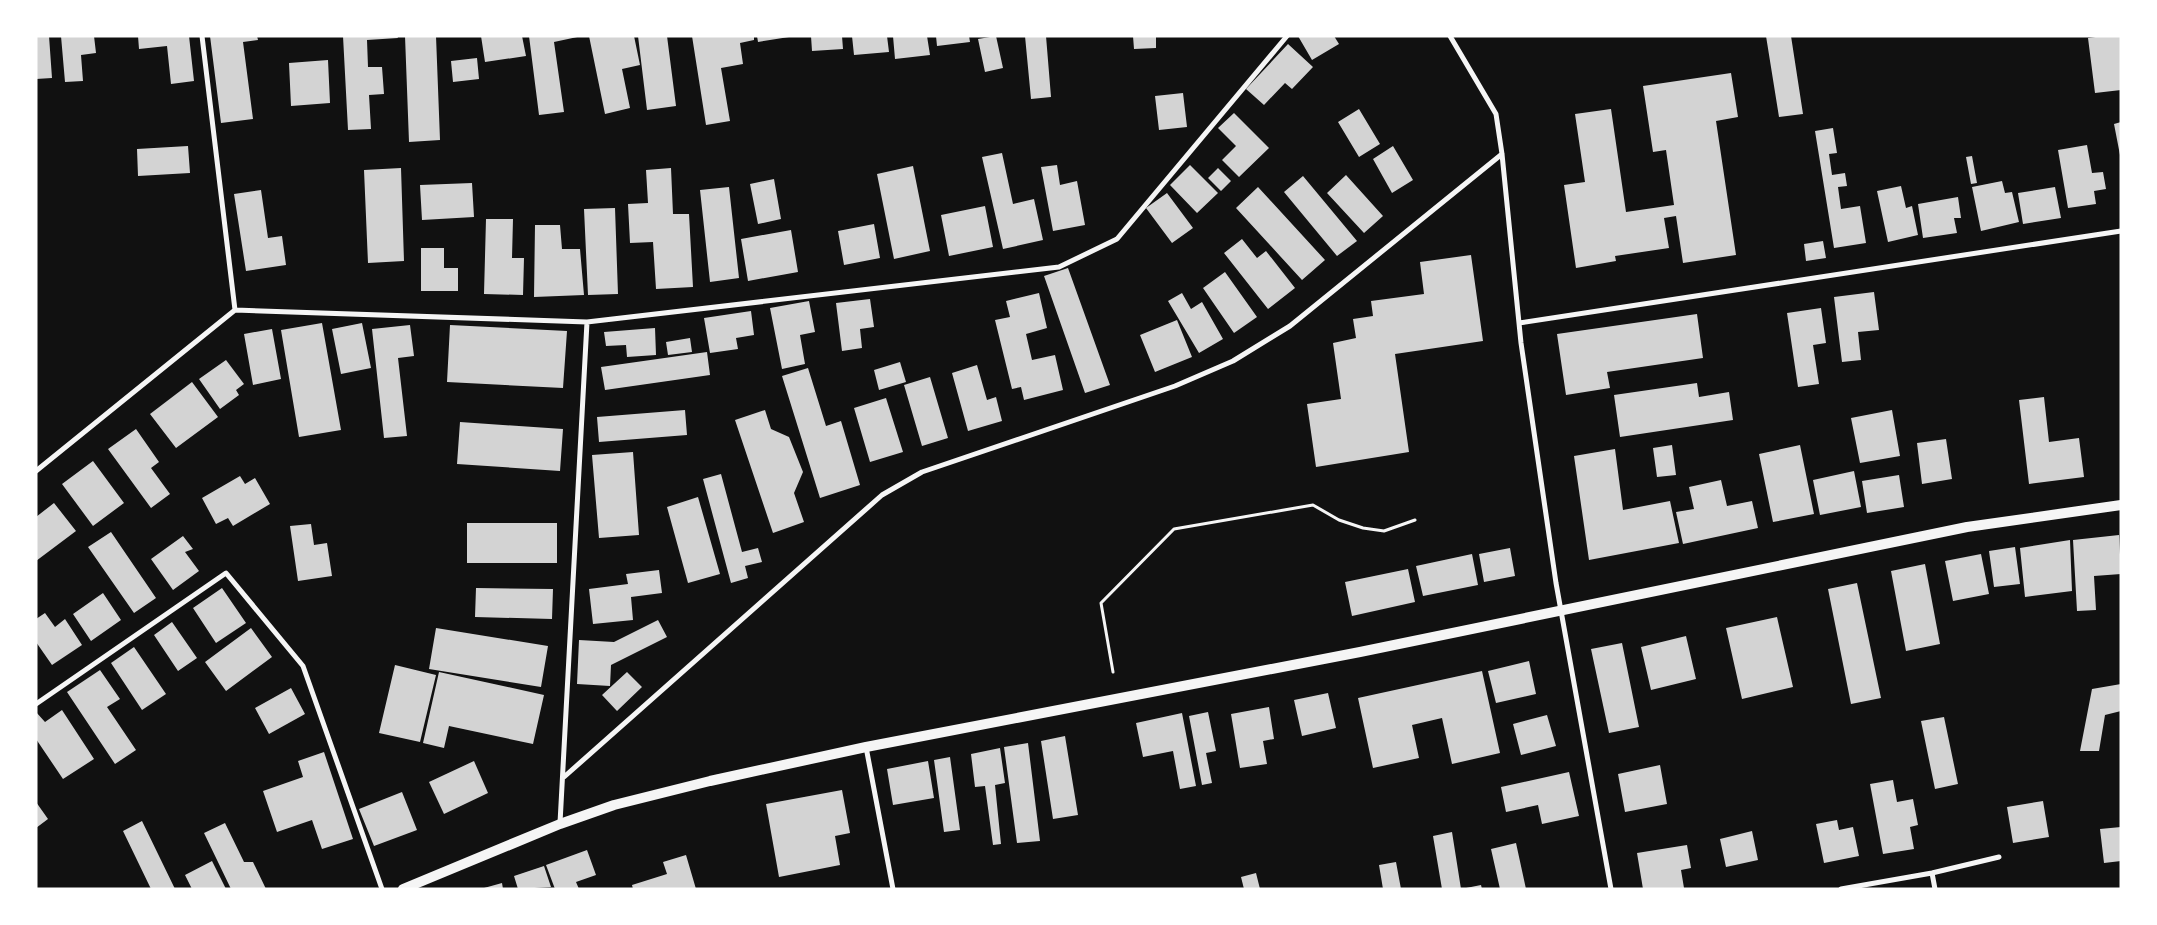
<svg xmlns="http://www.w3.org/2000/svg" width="2157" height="925" viewBox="0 0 2157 925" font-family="'IBM Plex Serif',serif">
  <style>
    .building { fill: #d3d3d3 }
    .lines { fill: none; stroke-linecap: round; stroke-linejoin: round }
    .path { stroke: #f5f5f5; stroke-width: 3 }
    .minor { stroke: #f5f5f5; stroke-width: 5 }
    .secondary { stroke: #f5f5f5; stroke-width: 10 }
  </style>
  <rect width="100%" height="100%" fill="#111"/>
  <path class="building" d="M36 36H49L52 78 36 79Z
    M61 36H94L96 53 81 55 83 81 65 82Z
    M138 36H189L194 81 171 84 167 46 139 49Z
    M210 36H257L258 40 243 42 253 119 221 123Z
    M343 36H397L398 38 367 40 368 67H382L384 94 369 95 371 129 348 130Z
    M405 36H436L440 140 409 142Z
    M481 36H522L526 56 485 62Z
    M529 36H582L554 42 564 112 539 115Z
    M589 36H634L640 65 622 69 630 108 605 114Z
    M638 36H667L676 106 647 110Z
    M692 36H754V40L740 43 743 64 721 68 730 121 706 125Z
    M757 36H789V37L758 42Z
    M811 36H842L843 49 812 51Z
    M852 36H887L889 52 854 55Z
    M893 36H927L930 55 895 59Z
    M936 36H969L970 42 937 46Z
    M996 36 1003 68 985 72 978 39Z
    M1025 36H1046L1051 97 1031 99Z
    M1133 36H1156V48L1134 49Z
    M1298 36H1334L1339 44 1312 60Z
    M1766 36H1791L1803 114 1779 117Z
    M2103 36H2121V90L2095 93 2088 38Z
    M1288 44 1313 67 1292 89 1285 83 1264 105 1246 89Z
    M477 58 479 79 453 82 451 61Z
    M328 60 330 103 291 106 289 63Z
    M1731 73 1738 117 1716 121 1736 255 1683 263 1676 216 1664 218 1669 248 1615 256 1616 261 1576 268 1564 185 1585 182 1575 114 1611 109 1626 212 1674 205 1666 150 1653 152 1643 86Z
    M1183 93 1187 127 1159 130 1155 96Z
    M1359 109 1380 144 1359 157 1338 122Z
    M1234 113 1269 148 1239 177 1222 160 1236 146 1218 128Z
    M2121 122V155H2120L2114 124Z
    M1833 128 1837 153 1829 154 1832 175 1845 173 1847 186 1838 187 1841 209 1860 206 1866 243 1834 248 1815 131Z
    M2087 145 2092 173 2103 172 2106 189 2094 191 2096 204 2068 208 2058 150Z
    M188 146 190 173 138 176 137 149Z
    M1393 146 1413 180 1392 193 1373 159Z
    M1002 153 1013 204 1034 199 1043 240 1003 249 982 157Z
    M1972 156 1977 183 1971 184 1966 157Z
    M1057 165 1060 185 1077 181 1085 225 1053 231 1041 167Z
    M1190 165 1218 193 1197 213 1170 185Z
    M913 166 930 251 894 259 877 174Z
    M401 168 404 261 368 263 364 170Z
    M671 168 673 214H689L693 287 656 289 653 242 630 243 628 204 648 203 646 170Z
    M1218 168 1231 181 1221 191 1208 178Z
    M1346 175 1383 216 1364 233 1327 193Z
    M1303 176 1357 241 1337 256 1284 192Z
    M774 179 781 219 758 224 750 184Z
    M2002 181 2005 193 2012 192 2019 222 1981 231 1972 187Z
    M472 183 474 217 422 220 420 185Z
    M1901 186 1906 208 1912 206 1918 235 1888 242 1877 191Z
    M729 187 739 278 710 282 700 190Z
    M1258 187 1325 260 1302 280 1236 208Z
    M2055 187 2061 218 2023 224 2018 193Z
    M261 190 268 238 282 236 286 265 246 271 234 194Z
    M1167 193 1193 228 1172 243 1146 208Z
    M1958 197 1961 218H1954L1957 233 1923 238 1918 204Z
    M985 206 993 247 949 256 941 215Z
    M615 208 618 294 588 295 584 209Z
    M486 219H513L512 258H524L523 295 484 294Z
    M874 224 880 258 844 265 838 231Z
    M535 225H560L562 249H580L584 295 534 297Z
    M791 230 798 272 748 281 741 239Z
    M1242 239 1257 258 1266 251 1295 288 1268 309 1224 253Z
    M1823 241 1826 258 1806 261 1804 244Z
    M421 248H444V268H458V291H421Z
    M1471 255 1483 341 1395 354 1409 452 1316 467 1307 404 1341 399 1333 343 1356 338 1353 319 1373 316 1371 301 1424 294 1420 262Z
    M1068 268 1110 385 1085 393 1044 276Z
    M1225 272 1257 317 1234 333 1203 288Z
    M1874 292 1879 330 1858 332 1861 360 1842 362 1834 297Z
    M1039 293 1047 328 1026 334 1032 360 1055 355 1063 390 1024 400 1021 387 1012 389 995 320 1010 317 1006 301Z
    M1182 293 1191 309 1202 302 1223 339 1199 353 1168 301Z
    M870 299 874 327 860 329 862 348 842 351 836 303Z
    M809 301 815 332 800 335 805 364 782 369 770 308Z
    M1821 308 1826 343 1813 345 1819 384 1798 387 1787 313Z
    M751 311 754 335 736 338 738 349 710 353 704 318Z
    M1697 314 1703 358 1607 372 1610 388 1566 395 1557 334Z
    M1177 320 1192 357 1155 372 1140 335Z
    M322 323 341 430 299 437 281 330Z
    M362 323 371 368 341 374 332 329Z
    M410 325 414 356 398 358 407 436 384 438 372 329Z
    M450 325 567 331 563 388 447 382Z
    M655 328 656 355 627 357 626 345 606 346 604 332Z
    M272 329 281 379 253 385 244 334Z
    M690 338 692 352 668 355 666 342Z
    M707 352 710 375 605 390 601 367Z
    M226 360 244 384 236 390 239 395 220 409 199 379Z
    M900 362 906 382 879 390 874 370Z
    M977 365 987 400 996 397 1002 421 968 431 952 373Z
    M808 368 826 426 841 421 860 485 820 498 782 376Z
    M930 377 948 438 922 446 904 385Z
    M192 382 218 417 176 448 150 414Z
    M1697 383 1699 397 1729 392 1733 420 1620 437 1614 395Z
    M2044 397 2049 442 2079 438 2084 477 2029 484 2019 400Z
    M886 398 903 452 870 462 854 408Z
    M685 410 687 435 599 442 597 417Z
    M765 410 771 429 789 437 803 472 794 493 804 522 773 533 735 420Z
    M1892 410 1900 456 1860 463 1851 418Z
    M460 422 563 429 560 471 457 464Z
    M136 429 159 462 151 468 170 494 151 508 108 449Z
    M1946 439 1952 479 1922 484 1917 443Z
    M1672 445 1676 475 1657 477 1653 448Z
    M1800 445 1814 514 1773 522 1759 454Z
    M1615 449 1623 510 1670 501 1679 543 1589 560 1574 456Z
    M633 452 639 535 599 538 592 455Z
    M93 461 124 503 93 526 62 484Z
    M1854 471 1861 507 1820 515 1813 480Z
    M721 474 742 552 758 548 762 562 745 566 748 578 731 583 703 479Z
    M1899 475 1904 507 1867 513 1862 481Z
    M240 476 245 484 255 478 270 504 233 526 228 518 216 524 202 498Z
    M1721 480 1727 506 1752 501 1758 528 1683 544 1676 512 1694 509 1689 487Z
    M698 497 720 574 688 583 667 507Z
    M54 503 76 531 36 561V517Z
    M467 523H557V563H467Z
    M311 524 314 545 327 543 332 576 298 581 290 526Z
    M111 532 156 598 134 613 88 547Z
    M2119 535 2121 574 2094 576 2096 610 2077 611 2073 540Z
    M183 536 193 549 185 552 199 571 173 590 151 559Z
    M2070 540 2072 591 2025 597 2020 548Z
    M2015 547 2020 584 1994 587 1989 551Z
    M1510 548 1515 576 1484 582 1479 554Z
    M1472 554 1478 585 1423 596 1416 566Z
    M1981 554 1989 594 1953 601 1945 561Z
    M1925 564 1940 644 1906 651 1891 571Z
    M1408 569 1415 602 1352 616 1345 582Z
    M659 570 662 593 631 597 633 620 593 624 589 589 628 584 626 574Z
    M1857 583 1881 698 1851 704 1828 589Z
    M222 588 246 623 216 643 193 608Z
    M476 588 553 589 552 619 475 617Z
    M103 593 121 620 91 641 73 614Z
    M45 613 55 627 65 619 82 645 52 665 36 642V619Z
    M1777 617 1793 687 1742 699 1726 628Z
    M658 620 667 637 611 665 610 686 577 684 579 640 614 642Z
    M172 622 197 658 178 671 154 635Z
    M251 628 272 657 226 691 205 662Z
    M436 628 548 646 541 687 429 669Z
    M1686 636 1696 679 1651 690 1641 647Z
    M1622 643 1639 727 1609 733 1591 649Z
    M134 647 166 694 142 710 111 663Z
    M1529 661 1536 694 1496 703 1488 671Z
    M395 665 436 675 420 742 379 733Z
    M100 670 120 699 107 707 136 750 115 764 67 692Z
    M1482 671 1500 753 1452 764 1442 718 1412 725 1419 758 1373 768 1358 698Z
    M439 672 544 695 533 744 449 726 444 748 423 743Z
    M627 672 642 687 617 711 602 695Z
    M2121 684V711L2105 715 2099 751H2080L2092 689Z
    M291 688 305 714 269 734 255 708Z
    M1328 693 1336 728 1302 736 1294 700Z
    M1269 707 1274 739 1263 741 1267 764 1240 768 1231 714Z
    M62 710 94 759 63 779 36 739V712L45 722Z
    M1208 712 1216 751 1206 753 1212 783 1202 785 1189 716Z
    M1182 713 1196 786 1180 789 1173 751 1143 757 1136 723Z
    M1547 715 1556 746 1521 755 1513 724Z
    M1944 717 1958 784 1935 789 1921 721Z
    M1065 736 1078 815 1053 819 1041 741Z
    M1028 743 1040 841 1017 843 1004 747Z
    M1000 748 1005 783 995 785 1001 844 993 845 985 786 975 787 971 754Z
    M324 752 353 839 322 849 312 820 277 832 263 791 303 777 298 761Z
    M950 757 960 830 944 832 934 760Z
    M474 761 488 793 444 814 429 782Z
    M928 761 934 798 893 805 887 769Z
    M1660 765 1667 804 1625 812 1618 774Z
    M1569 772 1579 816 1542 824 1538 805 1506 812 1501 787Z
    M1893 780 1897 802 1913 799 1918 825 1910 827 1914 849 1883 854 1870 784Z
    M842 790 850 833 835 836 840 865 779 877 766 804Z
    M402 792 417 830 374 846 359 809Z
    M2043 801 2049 837 2013 843 2007 807Z
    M36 802 48 819 36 828Z
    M1837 820 1839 830 1853 827 1859 856 1824 863 1816 824Z
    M142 821 175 889H151L123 831Z
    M225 823 244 862H253L266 889H231L204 833Z
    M2121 827V861L2104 863 2100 829Z
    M1752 831 1758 860 1726 867 1720 839Z
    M1452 832 1461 889H1442L1433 836Z
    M1516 843 1526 889H1500L1491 849Z
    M1687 845 1691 868 1681 870 1684 888 1643 889 1637 853Z
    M587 850 596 875 576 882 579 889H555L546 865Z
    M686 855 696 889H633L632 885 667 874 663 862Z
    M212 861 226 889H192L185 875Z
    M1396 862 1401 889H1383L1379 865Z
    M544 866 551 887 518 889 514 876Z
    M1256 873 1260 889H1244L1241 877Z
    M502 883 503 889H485L484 888Z
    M1481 885 1482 889H1466V888Z"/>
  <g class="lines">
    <path class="path" d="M1113 672 1101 603 1174 529 1313 505 1339 520 1363 528 1384 531 1415 520"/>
    <path class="minor" d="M202 36 235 310
      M1450 36 1496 114 1502 154 1521 343 1556 583 1611 889
      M235 310 587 322 1059 267 1117 239 1287 36
      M1519 323 2121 231
      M36 471 235 310
      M36 704 226 573 303 666 382 889
      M866 747 893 889
      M564 777 882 495 922 472 1175 386 1233 361 1290 326 1502 154
      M560 823 587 322
      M1932 873 1935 889
      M1841 889 1932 873 1999 857"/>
    <path class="secondary" d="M403 889 560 824 614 805 710 781 866 747 1360 652 1967 527 2121 505"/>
  </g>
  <rect width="2157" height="925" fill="none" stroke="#ffffff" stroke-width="75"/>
</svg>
